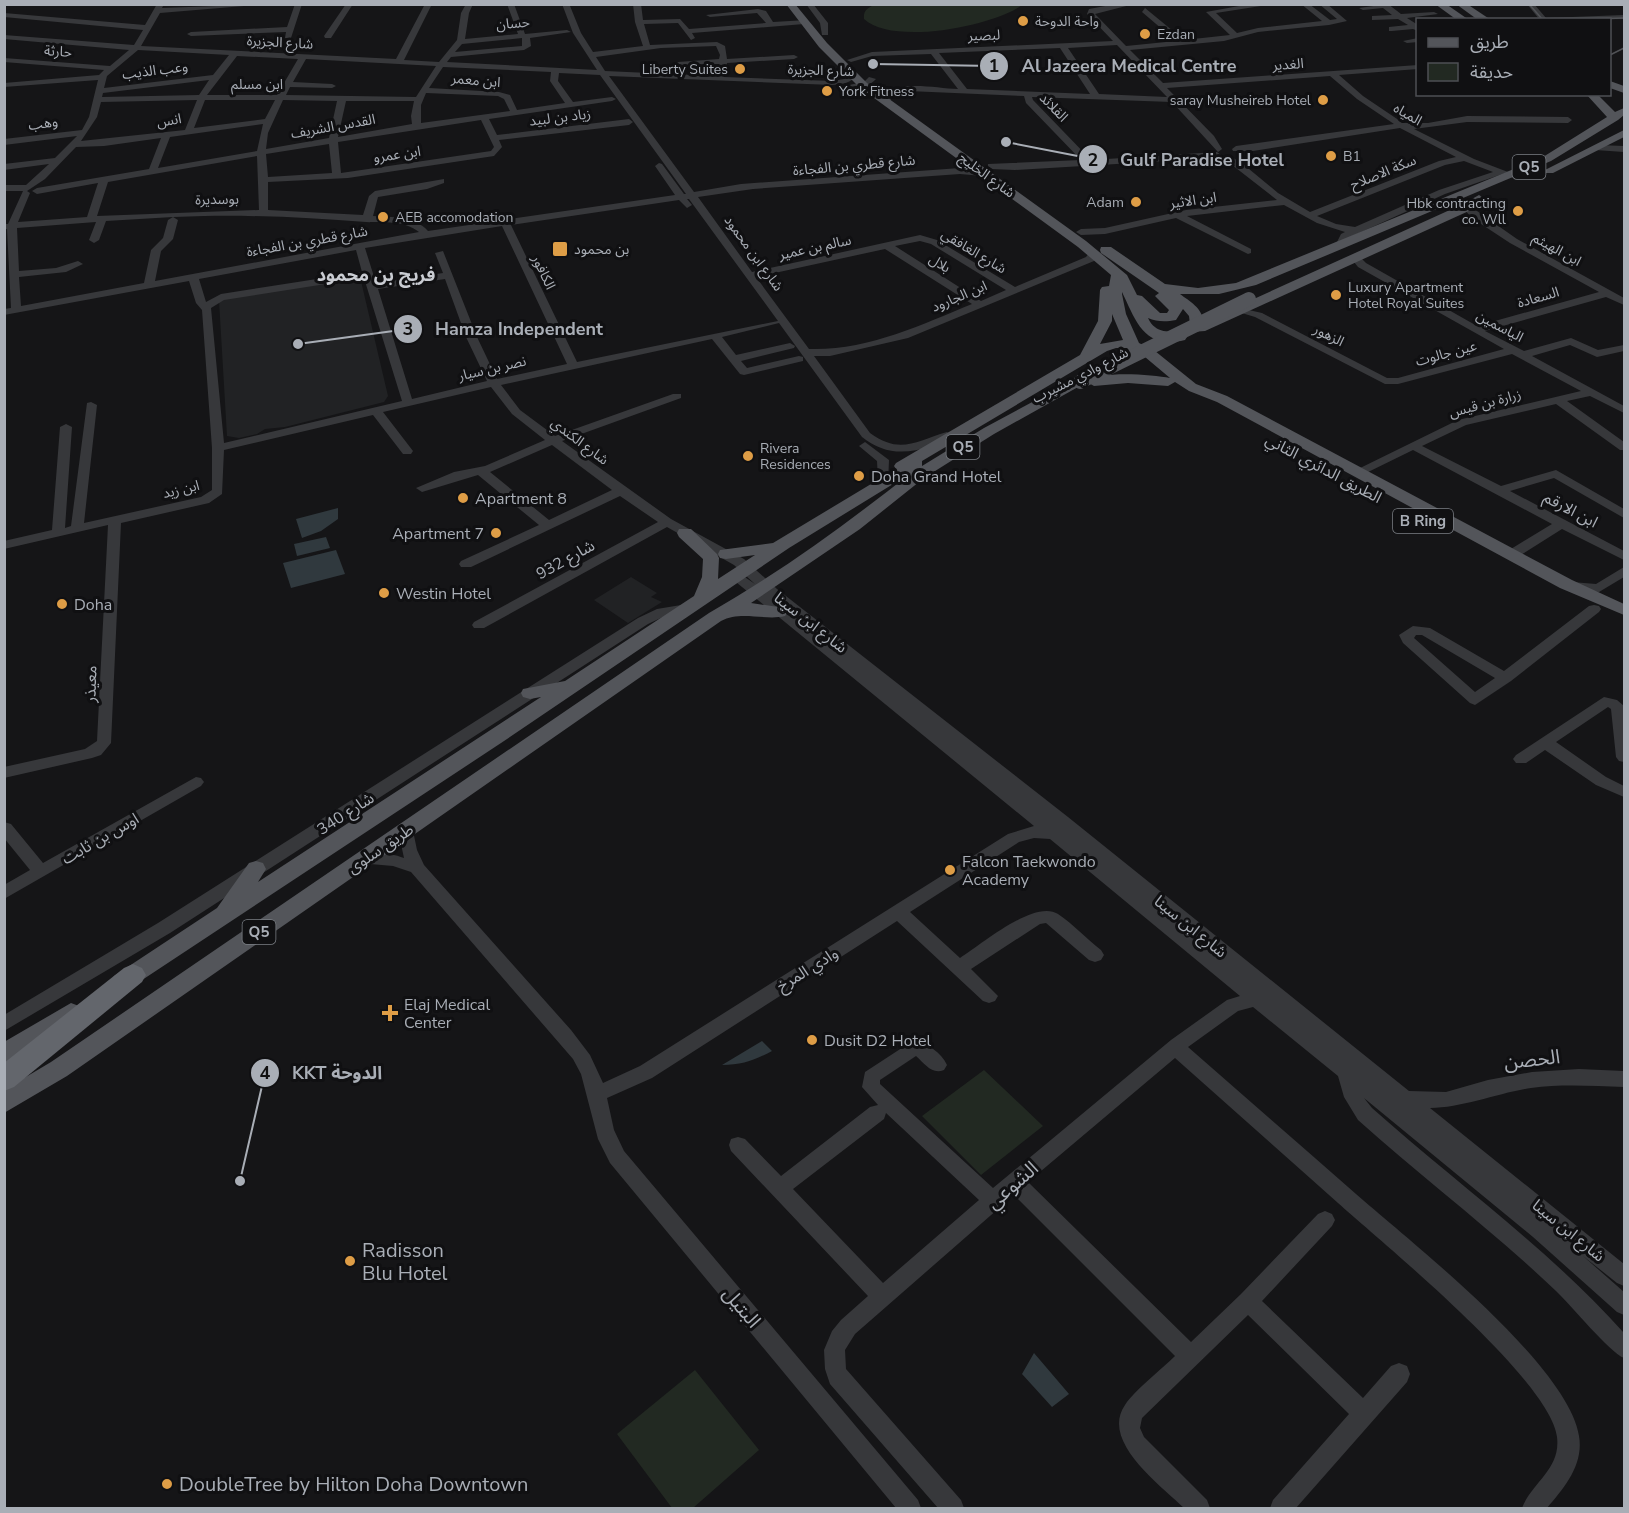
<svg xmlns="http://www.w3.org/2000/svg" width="1629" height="1513" viewBox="0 0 1629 1513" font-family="'Nunito Sans','Noto Sans Arabic',sans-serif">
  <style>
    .built { fill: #212224 }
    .green { fill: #222922 }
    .water { fill: #30393e }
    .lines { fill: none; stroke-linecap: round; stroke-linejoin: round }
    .minor { fill: #37383b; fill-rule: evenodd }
    .major { fill: #53555a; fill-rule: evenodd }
    .highway { fill: #63666c; fill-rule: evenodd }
    .tram { stroke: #505256; stroke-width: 1.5 }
    .major-bridge { stroke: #53555a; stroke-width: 14 }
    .poi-dot { fill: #de9d46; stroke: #101012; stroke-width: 2 }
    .labels { text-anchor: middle; stroke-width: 6; stroke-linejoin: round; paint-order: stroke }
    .far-poi-label { font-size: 14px; fill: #a9aeb6; stroke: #101012; text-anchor: start }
    .far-street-label { font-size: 14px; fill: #a9aeb6; stroke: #101012 }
    .shield { fill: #101012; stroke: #7b7f85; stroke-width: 1.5 }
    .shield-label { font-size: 15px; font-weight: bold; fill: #a9aeb6 }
    .street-label { font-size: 16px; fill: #a9aeb6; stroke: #101012 }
    .poi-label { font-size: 16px; fill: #a9aeb6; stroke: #101012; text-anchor: start }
    .far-district-label { font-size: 18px; font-weight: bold; fill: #c9ccd2; stroke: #101012 }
    .near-street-label { font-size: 20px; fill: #a9aeb6; stroke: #101012 }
    .near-poi-label { font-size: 20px; fill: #a9aeb6; stroke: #101012; text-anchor: start }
    .leader { fill: none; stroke: #a9aeb6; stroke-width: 2 }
    .callout-dot { fill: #a9aeb6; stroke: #101012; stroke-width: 2 }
    .mark-label { font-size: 18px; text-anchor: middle; font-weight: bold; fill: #111 }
    .callout-label { font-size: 18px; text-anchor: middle; font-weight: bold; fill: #a9aeb6; stroke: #101012; stroke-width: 6; stroke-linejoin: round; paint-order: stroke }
  </style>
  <rect width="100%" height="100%" fill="#151517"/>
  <path class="built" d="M346 278 361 281 388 396 384 402 285 427 265 429 257 434 239 438 227 436 219 300Z
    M631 577 657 593 651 597 662 602 628 623 594 600Z"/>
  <path class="green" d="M876 4H1022V5C993 26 893 46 864 19 863 10 868 8 876 4Z
    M984 1070 1043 1126 981 1175 922 1116Z
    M695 1370 759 1450 693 1508H672L617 1434Z"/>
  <path class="water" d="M338 508V519L321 531 302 538 296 519Z
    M326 537 330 548 297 556 294 544Z
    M336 550 345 574 291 588 283 563Z
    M762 1041 772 1051C755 1060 742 1065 722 1065Z
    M1034 1353 1069 1394 1052 1407 1022 1374Z"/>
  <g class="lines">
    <path class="minor" d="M157 4H164L162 8 267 4 160 13 141 46 396 59 425 4H432L404 60 439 62 457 40 461 13 466 4H473L469 13 465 39 518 34 507 4H514L525 34 567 30 571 32 530 38 531 46 524 50 451 57 447 62 597 70 573 33 562 4H591L570 6 581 33 593 52 643 46 635 22 633 4H641L643 20 680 19 689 29 766 23 757 13 710 17 706 15 758 9 766 11 773 22 807 20V24H804L692 33 695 38 691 40 678 23 644 24 650 45 717 42 725 46 727 59 794 55 798 57 794 59 727 63 724 77 833 81 844 79 854 73 858 75C850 83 843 84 833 85L609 76 694 192 741 184 960 168 983 170 988 173 983 176 960 174 753 189 698 197 752 272 920 235 937 240 1015 287 1086 257 1090 252H1096L1098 254 1094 261 908 338 830 356H814L870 433C900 455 916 441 947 432L953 436C947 441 939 444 931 446 905 455 883 454 862 437L779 323 722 337 736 355 790 343 795 346 794 348 741 361 747 368 799 356 803 357V361L744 375 740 374 712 339 501 385 520 410 555 436 673 394H681V398L562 441 671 519 744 559 777 589 1068 817 1409 1091 1446 1092 1488 1080 1532 1072 1579 1069 1624 1071V1087C1593 1086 1561 1084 1531 1088 1498 1093 1462 1108 1430 1108L1624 1264V1286L1617 1283 1583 1256 1624 1292V1315L1617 1312 1533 1237 1364 1098 1372 1108C1456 1183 1549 1249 1624 1333V1358C1609 1352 1572 1306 1556 1291 1493 1231 1423 1178 1358 1120L1344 1097 1338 1076 1253 1007 1238 1011 1188 1047C1244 1096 1300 1145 1356 1194 1412 1243 1568 1365 1579 1436 1584 1465 1564 1488 1547 1508H1522C1532 1482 1561 1469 1557 1437 1550 1380 1385 1245 1338 1203 1284 1155 1229 1106 1175 1058L1028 1182 1191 1342 1241 1294 1318 1214 1325 1211 1332 1214 1335 1220 1332 1226 1262 1301 1363 1398 1391 1366 1399 1363 1407 1366 1410 1374 1407 1382 1296 1508H1270L1273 1500 1349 1414 1248 1315 1142 1418 1140 1428 1144 1437 1207 1500 1210 1508H1184C1160 1485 1100 1441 1125 1405 1135 1390 1162 1369 1175 1356L1014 1195 855 1334 845 1350 846 1369 961 1500 964 1508H938L830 1384 825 1369 824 1350 832 1331 841 1320 868 1296 731 1151 729 1145 731 1139 738 1137 745 1139 781 1176 870 1107 878 1105 862 1087 865 1072 914 1040C928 1044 941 1052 947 1065L944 1070C932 1075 925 1064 916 1056L880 1080V1084L993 1188 1171 1040 1227 1000 1240 996 1050 839 1034 838 1019 842 910 912 960 958C981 945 1034 899 1058 914 1073 924 1087 939 1101 950L1104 955 1101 960 1095 962 1089 960 1046 923 1040 924 971 969 998 996 995 1001 989 1003 983 1001 897 921 652 1078 607 1098 614 1130 624 1151 918 1500 921 1508H896L610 1163 598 1139 581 1074 573 1059 411 872 393 866 359 863 357 859 359 855C373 850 391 853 404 858L398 830 400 826H412L417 850 424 865 571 1030 590 1055 603 1083 640 1066 1008 834 1034 826 731 578 729 575 736 571 755 584 734 565 667 527 484 628H474L472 625 474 622 658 522 620 496 471 567H461L459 564 461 561 539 525 478 475 422 492 416 488 454 472 485 466 545 440 512 414 491 387 383 412 413 451 411 454H403L373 415 224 450 222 494 209 503 121 523 111 743 101 755 92 758 4 778V767L85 749 97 741 108 525 4 549V541L52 530 60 427 66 424 72 427 65 528 71 526 87 403 91 402 97 405 84 523 201 497 212 490V448L202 310 196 303 189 281 4 315V309L11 308 7 229 4 230V224H8L23 191H4V185H26L49 164 4 170V164L55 158 77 136 4 145V139L82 130 89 117 98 80 4 87V83L99 75 104 70 4 62V58L110 66 129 50 4 39V35L134 45 143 30 4 17V13L145 25ZM522 38V46L455 52 462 44ZM716 46 720 55 719 59 678 62 674 64 678 66 719 64 716 76 605 71 596 57 661 48ZM138 50 229 55 213 75 104 88 107 76ZM237 56 298 59 277 95H207ZM306 59 436 66 416 97 286 95 290 87 332 88 336 86 332 84 293 82ZM443 67 551 72 550 81 565 103 517 110 510 95 499 92 429 88ZM559 73 600 75 686 194H684L662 164 659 163 655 166 675 195 428 231C415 216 391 217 373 216L378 197 427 189 444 183V179L375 191 369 196 363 215 268 210V182L348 178 494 156 502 147 499 140 629 125 633 122 629 119 497 135 489 119 612 101 616 99 612 97 573 102 558 81ZM209 80 199 95 102 97 103 93ZM426 93 498 96 504 99 510 111 421 123V105ZM197 100 185 130 81 141 97 117 101 102ZM205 100H275L265 119 194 128ZM283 100 337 101 329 138 266 149 268 133ZM346 101H414L411 116 412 124 338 137ZM481 120 494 147 491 151 341 173 338 142ZM263 124 257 151 158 168 170 137ZM161 138 149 169 37 188 32 191 37 194 98 183 87 217 18 222 30 193 27 191 45 179 76 147 104 146ZM329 144 332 173 268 177 266 154ZM257 156 259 210 97 216 108 182ZM687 199H689L778 321 577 362 511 225 679 200 687 208 692 205ZM204 216C259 215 312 218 366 222 384 223 404 220 419 232L155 281 161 251 173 239 178 220 173 217ZM173 217 168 220 163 238 151 250 144 283 21 306 19 277 66 272 83 264 78 261 56 268 19 271 17 228 96 222 89 240 94 243 99 240 106 221ZM502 226 567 364 497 379 477 337 443 251 435 253 443 273 376 283 365 248ZM920 241 931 244 1006 290 981 301 895 246ZM885 249 972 304C921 325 866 351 809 349L756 277ZM356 250 362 272 221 294 206 302 199 279ZM364 278 402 401 224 443 211 308 224 300ZM445 279 466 337 487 381 412 399 378 289ZM552 445 612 490 549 520 490 472ZM886 1113 979 1200 883 1283 793 1189 884 1119Z
      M295 4H302L291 38H285L286 32 191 36 187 34 191 32 287 27Z
      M346 4H353L331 38H325L324 36Z
      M806 4H813L828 23V35H822L820 23Z
      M1116 4H1134L1095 14 1126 46 1176 41 1142 12 1145 8 1184 40 1230 35 1206 12 1250 4H1274L1216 13 1237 33 1258 28 1322 21 1301 4H1309L1330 20 1337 19 1319 4H1327L1347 21 1329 25 1258 32 1224 41 1130 50 1163 83 1418 65V69L1339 75 1363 96 1403 123H1428L1467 116 1568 117 1572 120 1568 123 1467 122 1414 129 1474 159 1508 172 1445 194 1348 238 1344 246 1341 247 1336 244 1341 234 1345 232 1317 223 1284 205 1187 216 1251 249V253L1248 254 1176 218 1105 234 1081 235 1076 232 1081 229 1105 228 1186 210 1277 200 1227 161V157L1230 156 1243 164 1278 193 1310 212 1439 161 1456 157 1400 128 1253 151H1233L1232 149 1236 146 1394 124 1357 99 1330 76 1167 88 1214 136 1222 149 1218 152 1172 102 1032 97 1033 100 1091 160 1217 152 1221 155 1217 158 1015 170 991 169 988 168V164L1081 160 1026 103 1024 96 908 91 893 94 889 104H883L886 92C904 81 937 88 958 89L931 54 872 56 851 62 847 60 872 52 1113 41 1087 14 1089 9ZM1117 45 1167 97 1099 94 1068 48ZM1060 48 1090 94 967 89 939 53ZM1464 161 1493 172 1439 190 1355 227 1336 224 1317 216 1445 165Z
      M1388 4 1401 14 1434 12 1438 14 1407 18 1418 25V31L1413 29 1392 31H1389V27L1408 25 1398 19 1372 20V16L1392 15 1383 8 1363 10 1359 8Z
      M1527 4H1534L1546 18 1624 15V19L1540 20Z
      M1418 38V42L1407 43 1403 41Z
      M869 77 876 79C869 87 853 92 844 86L864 82Z
      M1598 145 1624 146V152L1595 150 1594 148Z
      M1467 204 1517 239 1624 298V305L1606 297 1485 331 1524 351 1571 338 1598 350 1624 345V351L1597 357 1570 345 1532 356 1624 406V413L1590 396 1567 401 1624 442V450H1620L1556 404 1466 425 1422 446 1501 486 1556 470 1624 509V518L1554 478 1510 491 1624 551V560L1562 529 1516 558H1506L1505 555 1506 552 1552 524 1413 450 1362 475 1358 476 1352 472 1458 420 1581 391 1512 354 1398 384H1385L1255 317 1235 311 1240 308 1262 313 1387 378H1398L1504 349 1358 267 1350 257 1352 255H1358L1366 263 1477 326 1599 292 1510 243 1472 218 1464 209 1462 207Z
      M865 442 889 460 888 484H880L878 481 877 461 859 446Z
      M1624 567V577L1599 592 1572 590 1565 586 1572 582 1596 584Z
      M687 604 692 605 694 608 692 611 665 616 648 624 170 933 4 1031V1015L158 923 638 618 657 609Z
      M1594 605 1599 606 1601 609 1599 612 1511 681 1475 705 1470 703 1403 643 1399 635 1413 626 1430 628 1504 671 1589 606ZM1416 635H1422L1495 678 1475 692 1414 638Z
      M1604 697 1617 700 1624 706V762L1619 761 1616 757 1611 709 1608 707 1556 742 1606 777 1624 786V797L1596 785 1545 750 1526 763H1516L1513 759 1516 755Z
      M196 777 201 778 204 782 201 786 4 899V885L30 870 4 838V822L11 824 43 863Z"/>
    <path class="major" d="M786 4H795L827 43 867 83 1086 241 1127 275 1137 295 1142 296 1160 313H1167L1169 310 1155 296 1159 293 1101 253 1100 250 1101 247H1111L1165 284 1198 288 1236 283 1543 157 1607 117 1586 94H1597L1615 112 1624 108V115L1618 120 1551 161 1256 285 1219 294H1180C1189 301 1203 308 1203 322L1463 204 1479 195 1485 199 1471 210 1205 331 1191 332 1189 316 1183 309 1176 320C1166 322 1157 322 1148 318 1156 335 1169 330 1185 334L1187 337 1185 340C1144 350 1136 321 1122 292V294L1126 314 1139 343 1155 351 1196 384 1227 396 1572 580 1624 604V615L1560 588 1217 402 1189 391 1175 382 1168 386 1128 383 1094 386 1087 382 994 434 924 478 860 529 751 603 785 608 788 612 785 616C765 621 741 610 721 621L67 1076 4 1113V1090L51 1062 709 613C781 572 846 524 911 473L789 548 501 743 130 988 122 991 114 988 111 982 114 976 217 908 249 863 256 861 263 863 266 869 258 882 541 697 530 699 523 697 521 693 523 689 565 681 694 596 702 577 703 559 679 537 677 533 679 529H691L717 554 719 558 718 579 755 555 726 559 720 558 718 554 720 550 773 543 896 469 894 466 896 463 1080 355 1098 321 1100 290 1102 287 1109 286 1111 275 1078 247 859 87 819 47ZM1112 314 1123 340 1100 344 1112 321ZM1116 348H1127L1132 354 1145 357 1170 378C1152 375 1100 370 1087 382L1080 378 1075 379 984 428 922 466V461L1107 351Z
      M1435 4H1446L1469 20H1457Z
      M1456 4H1467L1491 20H1478Z
      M1610 81 1624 86V93L1610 88Z
      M1624 130V137L1553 173H1545L1543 171Z
      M71 1003 79 1006 82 1013 79 1020 4 1065V1042Z"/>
    <path class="highway" d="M133 964 142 968 146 975 142 982 14 1087 4 1091V1063L124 968Z"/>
    <path class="tram" d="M1529 4 1543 20
      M1561 20 1624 18
      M1610 55 1624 48"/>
    <path class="major-bridge" d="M1080 382 1249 299"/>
  </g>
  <g class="poi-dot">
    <circle cx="1023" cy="21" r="6"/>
    <circle cx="1145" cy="34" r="6"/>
    <circle cx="740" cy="69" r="6"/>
    <circle cx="827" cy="91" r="6"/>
    <circle cx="1323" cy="100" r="6"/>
    <circle cx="1331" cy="156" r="6"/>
    <circle cx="1136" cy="202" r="6"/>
    <circle cx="1518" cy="211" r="6"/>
    <circle cx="383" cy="217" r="6"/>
    <rect x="552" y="241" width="16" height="16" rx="3"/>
    <circle cx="1336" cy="295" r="6"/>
    <circle cx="748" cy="456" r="6"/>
    <circle cx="859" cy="476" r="6"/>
    <circle cx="463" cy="498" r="6"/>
    <circle cx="496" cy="533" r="6"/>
    <circle cx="384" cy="593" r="6"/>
    <circle cx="62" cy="604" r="6"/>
    <circle cx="950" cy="870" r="6"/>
    <path d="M387 1004h6v6h6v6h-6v6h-6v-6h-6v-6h6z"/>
    <circle cx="812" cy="1040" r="6"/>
    <circle cx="350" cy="1261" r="6"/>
    <circle cx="167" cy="1484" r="6"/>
  </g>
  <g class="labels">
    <g class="far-poi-label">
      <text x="1035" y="26">واحة الدوحة</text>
      <text x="1157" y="39">Ezdan</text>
      <text x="728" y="74" text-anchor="end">Liberty Suites</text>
      <text x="839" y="96">York Fitness</text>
      <text x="1311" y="105" text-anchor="end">saray Musheireb Hotel</text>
      <text x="1343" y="161">B1</text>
      <text x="1124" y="207" text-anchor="end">Adam</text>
      <text x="1506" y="208" text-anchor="end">Hbk contracting<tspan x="1506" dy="16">co. Wll</tspan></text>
      <text x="395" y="222">AEB accomodation</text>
      <text x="574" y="254">بن محمود</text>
      <text x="1348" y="292">Luxury Apartment<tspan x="1348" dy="16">Hotel Royal Suites</tspan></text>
      <text x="760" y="453">Rivera<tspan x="760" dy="16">Residences</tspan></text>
    </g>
    <g class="far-street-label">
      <text transform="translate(513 23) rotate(-5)" y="5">حسان</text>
      <text transform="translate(984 35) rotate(-2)" y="5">لبصير</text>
      <text transform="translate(280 42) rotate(3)" y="5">شارع الجزيرة</text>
      <text transform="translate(58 51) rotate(4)" y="5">حارثة</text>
      <text transform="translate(1288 64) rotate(-4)" y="5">الغدير</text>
      <text transform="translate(155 70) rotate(-7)" y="5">وعب الذيب</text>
      <text transform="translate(821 70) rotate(2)" y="5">شارع الجزيرة</text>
      <text transform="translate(476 80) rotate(5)" y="5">ابن معمر</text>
      <text x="257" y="89">ابن مسلم</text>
      <text transform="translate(1054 107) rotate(46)" y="5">القلائد</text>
      <text transform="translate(1408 114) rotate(30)" y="5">المياه</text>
      <text transform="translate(560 117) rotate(-7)" y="5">زياد بن لبيد</text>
      <text transform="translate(169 120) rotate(-9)" y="5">انس</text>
      <text transform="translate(43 123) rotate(-8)" y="5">وهب</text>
      <text transform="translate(333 126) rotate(-10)" y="5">القدس الشريف</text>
      <text transform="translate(397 154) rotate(-8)" y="5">ابن عمرو</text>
      <text transform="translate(854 165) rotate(-5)" y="5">شارع قطري بن الفجاءة</text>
      <text transform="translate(1383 172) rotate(-22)" y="5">سكة الاصلاح</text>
      <text transform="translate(987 175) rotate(36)" y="5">شارع الخليج</text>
      <text transform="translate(217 199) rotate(-1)" y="5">بوسديرة</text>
      <text transform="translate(1193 200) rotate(-8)" y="5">ابن الاثير</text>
      <text transform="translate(307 241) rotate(-10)" y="5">شارع قطري بن الفجاءة</text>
      <text transform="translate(815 247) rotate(-12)" y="5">سالم بن عمير</text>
      <text transform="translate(1557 249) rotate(29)" y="5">ابن الهيثم</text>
      <text transform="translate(974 251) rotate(31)" y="5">شارع الغافقي</text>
      <text transform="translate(754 253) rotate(54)" y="5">شارع ابن محمود</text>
      <text transform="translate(940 263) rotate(32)" y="5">بلال</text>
      <text transform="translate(544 272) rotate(65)" y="5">الكافور</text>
      <text transform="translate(959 296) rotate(-23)" y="5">ابن الجارود</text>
      <text transform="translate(1538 297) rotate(-16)" y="5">السعادة</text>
      <text transform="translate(1500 326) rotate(28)" y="5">الياسمين</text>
      <text transform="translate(1329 335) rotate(27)" y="5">الزهور</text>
      <text transform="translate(1446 353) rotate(-15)" y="5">عين جالوت</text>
      <text transform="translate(492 368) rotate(-13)" y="5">نصر بن سيار</text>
      <text transform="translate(1080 375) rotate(-27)" y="5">شارع وادي مشيرب</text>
      <text transform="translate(1485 403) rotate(-15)" y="5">زرارة بن قيس</text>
      <text transform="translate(580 441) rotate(37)" y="5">شارع الكندي</text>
      <text transform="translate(181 489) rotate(-14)" y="5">ابن زيد</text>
    </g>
    <g class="shield">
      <rect x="1512.5" y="155" width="33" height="24" rx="4.5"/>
      <rect x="946.5" y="435" width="33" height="24" rx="4.5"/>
      <rect x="1393" y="509" width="60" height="24" rx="4.5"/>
      <rect x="242.5" y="920" width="33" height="24" rx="4.5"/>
    </g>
    <g class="shield-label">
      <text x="1529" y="172">Q5</text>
      <text x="963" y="452">Q5</text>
      <text x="1423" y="526">B Ring</text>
      <text x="259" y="937">Q5</text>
    </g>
    <g class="street-label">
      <text transform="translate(1324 468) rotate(28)" y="6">الطريق الدائري الثاني</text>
      <text transform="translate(1571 509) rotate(28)" y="6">ابن الارقم</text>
      <text transform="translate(565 559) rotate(-29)" y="6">شارع 932</text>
      <text transform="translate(811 622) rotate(38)" y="6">شارع ابن سينا</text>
      <text transform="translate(90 684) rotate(-88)" y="6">معيذر</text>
      <text transform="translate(345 813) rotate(-33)" y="6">شارع 340</text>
      <text transform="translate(100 838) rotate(-30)" y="6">اوس بن ثابت</text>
      <text transform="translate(380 848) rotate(-34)" y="6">طريق سلوى</text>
      <text transform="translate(1191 926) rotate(39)" y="6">شارع ابن سينا</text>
      <text transform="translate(807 969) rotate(-32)" y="6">وادي المرخ</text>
      <text transform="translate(1569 1230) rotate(39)" y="6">شارع ابن سينا</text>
    </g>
    <g class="poi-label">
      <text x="871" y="482">Doha Grand Hotel</text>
      <text x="475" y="504">Apartment 8</text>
      <text x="484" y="539" text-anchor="end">Apartment 7</text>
      <text x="396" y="599">Westin Hotel</text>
      <text x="74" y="610">Doha</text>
      <text x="962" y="867">Falcon Taekwondo<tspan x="962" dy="18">Academy</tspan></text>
      <text x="404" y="1010">Elaj Medical<tspan x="404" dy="18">Center</tspan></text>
      <text x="824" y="1046">Dusit D2 Hotel</text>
    </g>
    <g class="far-district-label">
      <text x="376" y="281">فريج بن محمود</text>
    </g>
    <g class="near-street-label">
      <text transform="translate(1532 1059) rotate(-6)" y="7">الحصن</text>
      <text transform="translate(1012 1185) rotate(-41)" y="7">الشوعي</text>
      <text transform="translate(742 1307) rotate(50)" y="7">البتيل</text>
    </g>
    <g class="near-poi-label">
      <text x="362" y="1257">Radisson<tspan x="362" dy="23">Blu Hotel</tspan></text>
      <text x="179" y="1491">DoubleTree by Hilton Doha Downtown</text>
    </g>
  </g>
  <path class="leader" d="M873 64L994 66M1006 142L1093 159M298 344L408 329M240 1181L265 1073"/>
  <g class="callout-dot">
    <circle cx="873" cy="64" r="6"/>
    <circle cx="1006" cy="142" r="6"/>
    <circle cx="298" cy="344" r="6"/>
    <circle cx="240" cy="1181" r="6"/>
    <circle cx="994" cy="66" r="15"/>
    <circle cx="1093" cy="159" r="15"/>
    <circle cx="408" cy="329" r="15"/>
    <circle cx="265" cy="1073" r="15"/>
  </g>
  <g class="mark-label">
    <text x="994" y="72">1</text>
    <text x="1093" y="166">2</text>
    <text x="408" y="335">3</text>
    <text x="265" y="1079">4</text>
  </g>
  <g class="callout-label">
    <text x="1129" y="72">Al Jazeera Medical Centre</text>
    <text x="1202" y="166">Gulf Paradise Hotel</text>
    <text x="519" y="335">Hamza Independent</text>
    <text x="337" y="1079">KKT الدوحة</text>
  </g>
  <rect width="1629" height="1513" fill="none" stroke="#a9aeb6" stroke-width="12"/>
  <rect x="1416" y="18" width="195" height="78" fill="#101012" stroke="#4d4f54" stroke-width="1.5"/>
  <rect x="1428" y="38" width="30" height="9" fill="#53555a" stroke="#4d4f54" stroke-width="1.5"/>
  <text x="1470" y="48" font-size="18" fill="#a9aeb6">طريق</text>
  <rect x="1428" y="63" width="30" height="18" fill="#222922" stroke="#4d4f54" stroke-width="1.5"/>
  <text x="1470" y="78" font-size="18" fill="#a9aeb6">حديقة</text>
</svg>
